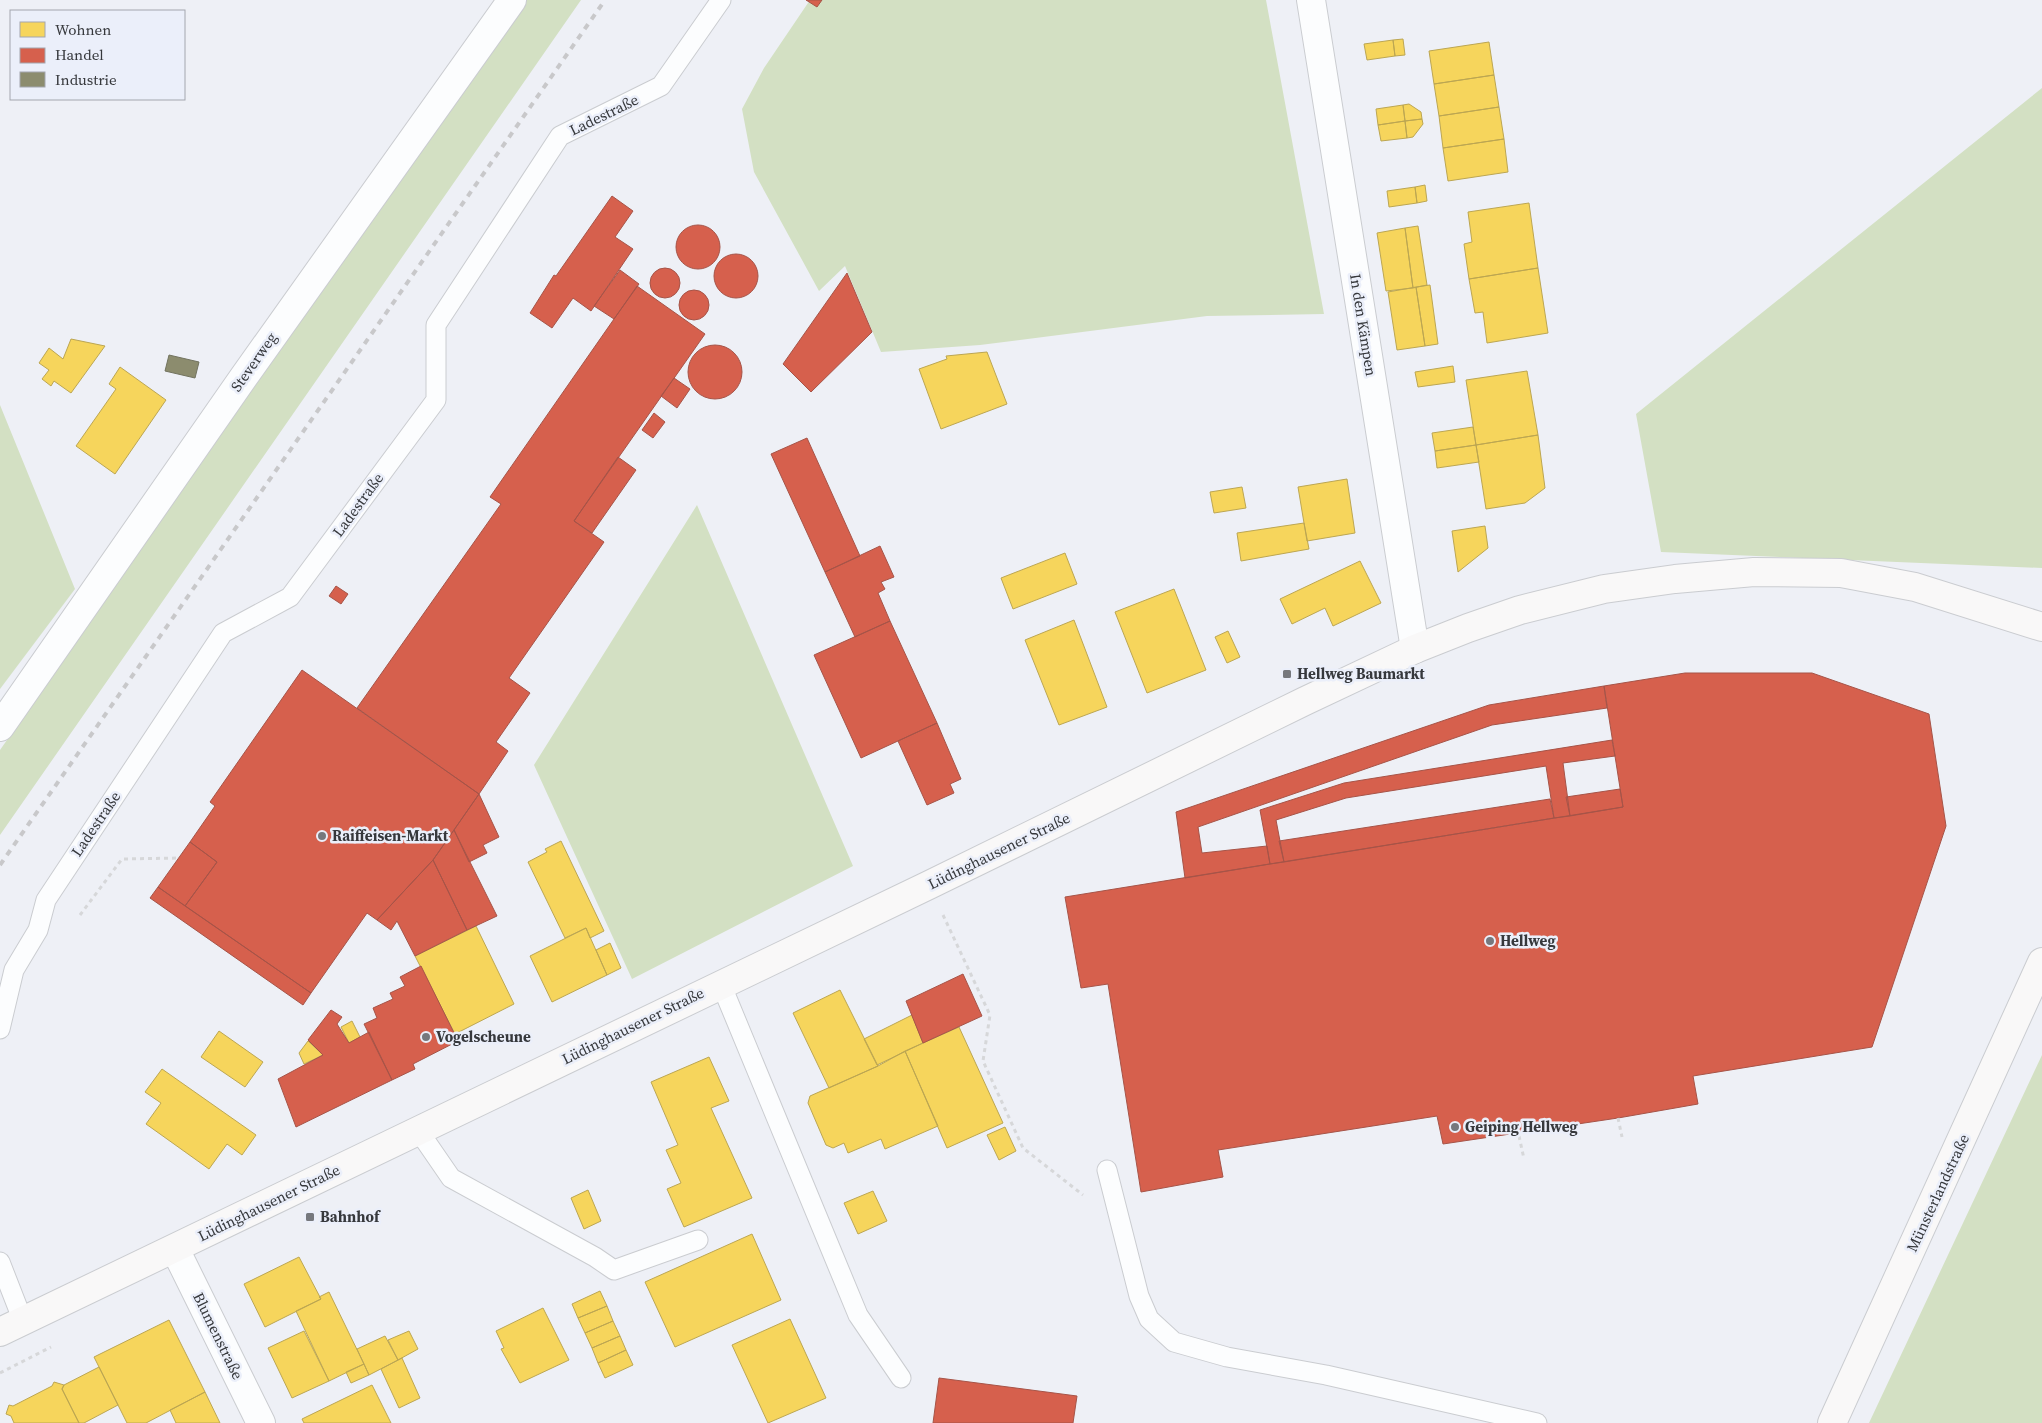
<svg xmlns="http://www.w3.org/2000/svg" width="2042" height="1423" viewBox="0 0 2042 1423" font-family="'Source Serif 4',serif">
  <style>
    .green { fill: #d3e0c3 }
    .homes { fill: #f6d55c; stroke: #bca652 }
    .shops { fill: #d6604d; stroke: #a65448 }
    .industry { fill: #8c8c6e; stroke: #72735f }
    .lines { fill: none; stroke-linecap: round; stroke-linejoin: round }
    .lane-casing { stroke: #caccd0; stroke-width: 21 }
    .street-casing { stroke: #caccd0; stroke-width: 30 }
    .secondary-casing { stroke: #caccd0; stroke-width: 30 }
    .path { stroke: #d6d7d9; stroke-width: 3; stroke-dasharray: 4 4; stroke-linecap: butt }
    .lane { stroke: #fcfdfe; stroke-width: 19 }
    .street { stroke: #fcfdfe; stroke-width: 28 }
    .secondary { stroke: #f9f8f8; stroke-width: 28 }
    .rail { stroke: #c8c8ca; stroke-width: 4; stroke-dasharray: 6 6; stroke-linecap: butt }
    .poi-dot { fill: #76787d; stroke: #ebeffa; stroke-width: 2 }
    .labels { text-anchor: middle; stroke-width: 5; stroke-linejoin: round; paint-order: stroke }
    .street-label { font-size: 15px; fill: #36383c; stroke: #ebeffa }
    .poi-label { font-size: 15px; font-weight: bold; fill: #36383c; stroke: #ebeffa; text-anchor: start }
  </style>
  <rect width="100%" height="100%" fill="#eef0f6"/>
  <path class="green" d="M525 0H581L0 835V750Z
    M810 0H1266L1324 314 1207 316 980 345 881 352 845 266 819 291 754 172 742 109 764 68Z
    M2042 88V568L1661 552 1636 414Z
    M0 405 75 589 0 689Z
    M697 505 853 866 632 979 534 765Z
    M2042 1055V1423H1869Z"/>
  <path class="homes" d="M1403 39 1405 55 1395 56 1393 40Z
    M1393 40 1395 56 1367 60 1364 44Z
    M1489 42 1494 75 1434 84 1429 51Z
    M1494 75 1499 107 1439 116 1434 84Z
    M1409 104 1421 112 1422 119 1405 121 1403 105Z
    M1403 105 1405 121 1378 125 1376 109Z
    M1499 107 1504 139 1443 148 1439 116Z
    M1422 119 1423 124 1413 137 1407 138 1405 121Z
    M1405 121 1407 138 1381 141 1378 125Z
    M1504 139 1508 172 1448 181 1443 148Z
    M1425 185 1427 201 1417 203 1415 187Z
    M1415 187 1417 203 1389 207 1387 191Z
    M1529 203 1538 268 1469 279 1464 244 1472 242 1468 212Z
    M1418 226 1427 285 1413 288 1405 228Z
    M1405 228 1413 288 1386 291 1377 233Z
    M1538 268 1548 333 1487 343 1483 312 1475 313 1469 279Z
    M1430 285 1438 344 1425 346 1416 287Z
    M1416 287 1425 346 1397 350 1388 292Z
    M71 339 105 346 71 393 54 381 51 386 42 379 49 370 39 363 49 348 63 359Z
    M987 352 1007 404 941 429 919 369 947 359 946 356Z
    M1453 366 1455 382 1418 387 1415 372Z
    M120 367 166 400 115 474 76 446 116 389 109 384Z
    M1527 371 1538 435 1476 445 1466 380Z
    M1473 427 1476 445 1435 451 1432 433Z
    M1538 435 1545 488 1525 503 1486 509 1476 445Z
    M1476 445 1479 462 1437 468 1435 451Z
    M1347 479 1355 533 1307 541 1298 487Z
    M1242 487 1246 508 1214 513 1210 492Z
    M1304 523 1309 549 1241 561 1237 533Z
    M1485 526 1488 548 1458 572 1452 531Z
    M1065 553 1077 584 1013 609 1001 578Z
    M1360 561 1381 603 1333 626 1325 608 1292 624 1280 599Z
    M1174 589 1206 670 1147 693 1115 612Z
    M1074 620 1107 707 1059 725 1025 640Z
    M1228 631 1240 657 1227 663 1215 637Z
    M561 841 604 931 590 938 586 928 565 938 528 862 547 852 545 849Z
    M476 926 514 1004 455 1034 415 956Z
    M586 928 607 975 552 1002 530 956Z
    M610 943 621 968 607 975 596 950Z
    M840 990 878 1066 829 1088 793 1013Z
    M912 1015 923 1043 877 1065 864 1039Z
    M352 1021 360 1037 349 1043 341 1027Z
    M959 1027 1003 1123 947 1148 905 1051Z
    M219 1031 263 1062 245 1087 201 1057Z
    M308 1041 323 1055 304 1064 299 1053Z
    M905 1051 938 1126 885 1149 881 1139 848 1153 844 1143 833 1148 826 1145 808 1103 810 1096 878 1066Z
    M709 1057 729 1101 711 1108 752 1198 684 1227 667 1189 681 1183 666 1150 678 1145 651 1082Z
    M162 1069 256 1135 242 1155 227 1144 209 1169 146 1124 161 1103 145 1092Z
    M1005 1127 1016 1151 999 1160 987 1135Z
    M588 1190 601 1221 584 1229 571 1198Z
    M873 1191 887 1221 858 1234 844 1203Z
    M752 1234 781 1300 675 1347 645 1282Z
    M299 1257 321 1299 265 1327 244 1284Z
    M600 1291 607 1306 578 1318 572 1304Z
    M329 1292 364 1364 329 1381 296 1311 321 1299 319 1297Z
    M607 1306 613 1321 585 1333 578 1318Z
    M543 1308 569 1360 520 1383 501 1349 504 1348 496 1331Z
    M790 1319 826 1398 768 1423 732 1345Z
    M169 1320 205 1392 146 1423H127L94 1357Z
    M613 1321 620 1336 592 1348 585 1333Z
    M304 1331 329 1381 292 1398 268 1348Z
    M409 1331 418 1349 398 1360 388 1340Z
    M385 1336 398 1360 369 1375 357 1349Z
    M620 1336 626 1350 598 1363 592 1348Z
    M626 1350 633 1365 605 1378 598 1363Z
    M402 1358 420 1398 399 1408 381 1369Z
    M364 1364 369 1375 351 1383 346 1372Z
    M99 1367 118 1405 84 1423H79L62 1389 64 1385Z
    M54 1382 64 1385 62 1389 79 1423H14L11 1416 6 1414 9 1405 13 1406 52 1386Z
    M372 1385 391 1423H304L302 1419Z
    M205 1392 220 1423H176L170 1410Z"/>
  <path class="shops" d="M806 0H822L817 7Z
    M612 196 633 211 615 237 633 249 591 311 573 298 552 328 530 313 554 275 556 276Z
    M676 247a22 22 0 1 1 44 0a22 22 0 1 1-44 0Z
    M714 276a22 22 0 1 1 44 0a22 22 0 1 1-44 0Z
    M650 283a15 15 0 1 1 30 0a15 15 0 1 1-30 0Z
    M620 270 639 284 614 319 594 306Z
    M847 273 872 332 811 392 783 364Z
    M637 286 705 334 574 521 604 542 509 678 530 693 496 742 508 751 479 794 357 708 501 504 490 497Z
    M679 305a15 15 0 1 1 30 0a15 15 0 1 1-30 0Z
    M688 372a27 27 0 1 1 54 0a27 27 0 1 1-54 0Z
    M674 378 690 389 677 408 661 396Z
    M654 413 665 422 653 438 642 430Z
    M807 438 860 556 825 572 771 454Z
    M618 457 636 470 592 533 574 521Z
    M880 546 894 577 881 582 885 589 878 593 890 621 855 637 825 572Z
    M336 586 348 594 341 604 329 596Z
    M890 621 937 723 861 758 814 655Z
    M302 670 479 794 433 860 377 920 367 913 311 993 185 906 217 862 190 842 215 806 210 802Z
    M1685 673H1812L1929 714 1946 826 1872 1047 1693 1076 1698 1104 1618 1118 1443 1144 1437 1116 1218 1150 1223 1177 1141 1192 1108 984 1081 988 1065 897 1623 807 1604 686Z
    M1604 686 1607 708 1492 725 1198 827 1202 853 1267 846 1270 864 1185 878 1176 812 1489 705Z
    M937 723 961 779 950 784 954 793 927 805 898 741Z
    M1612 740 1615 756 1563 763 1570 816 1554 818 1546 766 1346 798 1276 820 1284 862 1270 864 1260 810 1344 783Z
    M1620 789 1623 807 1570 816 1566 797Z
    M479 794 499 837 483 845 487 853 469 862 454 830Z
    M1550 799 1554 818 1284 862 1279 841Z
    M454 830 497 916 467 930 433 860Z
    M190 842 217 862 185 906 158 887Z
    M433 860 467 930 415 956 397 921 391 930 377 920Z
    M158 887 311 993 303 1005 150 898Z
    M421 966 458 1041 413 1064 415 1069 392 1080 364 1024 377 1018 373 1008 393 999 390 993 405 986 400 977Z
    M963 974 982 1016 923 1043 906 1001Z
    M331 1010 342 1017 337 1024 349 1043 369 1032 392 1080 296 1127 278 1079 323 1055 308 1040Z
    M939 1378 1077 1396 1073 1423H933Z"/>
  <path class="industry" d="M169 355 199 362 195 378 165 371Z"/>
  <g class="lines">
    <g class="lane-casing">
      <path id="lane" d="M721 984 858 1315 901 1378
        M0 1029 14 970 38 930 46 900 223 633 290 597 436 400V325L560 136 661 86 721 0
        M418 1130 451 1178 595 1257 614 1270 698 1240
        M1107 1170 1139 1296 1149 1319 1174 1342 1227 1357 1326 1375 1537 1423
        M0 1262 23 1321"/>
    </g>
    <g class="street-casing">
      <path id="street" d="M1311 0 1415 649
        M0 727 243 378 512 0
        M175 1249 261 1423"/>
    </g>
    <g class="secondary-casing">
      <path id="secondary" d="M0 1332 929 885 1305 701 1415 649 1468 628 1520 610 1604 589 1675 579 1754 572 1841 573 1915 587 2042 627
        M1832 1423 2042 962"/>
    </g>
    <path class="path" d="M80 915 122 859 180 858
      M943 915 990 1015 983 1061 1023 1148 1083 1195
      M1618 1118 1622 1137
      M1519 1136 1524 1159
      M0 1373 51 1347"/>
    <use href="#lane" class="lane"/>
    <use href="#street" class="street"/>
    <use href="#secondary" class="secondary"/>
    <path class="rail" d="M0 865 605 0"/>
  </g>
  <g class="poi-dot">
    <rect x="1282" y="669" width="10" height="10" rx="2.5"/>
    <circle cx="322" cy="836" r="5"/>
    <circle cx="1490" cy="941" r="5"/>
    <circle cx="426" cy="1037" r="5"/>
    <circle cx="1455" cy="1127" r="5"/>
    <rect x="305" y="1212" width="10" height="10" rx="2.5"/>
  </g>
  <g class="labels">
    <g class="street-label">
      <text transform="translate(604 115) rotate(-26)" y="5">Ladestraße</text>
      <text transform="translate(1363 325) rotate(81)" y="5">In den Kämpen</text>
      <text transform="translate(254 362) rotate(-55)" y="5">Steverweg</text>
      <text transform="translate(358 505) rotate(-54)" y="5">Ladestraße</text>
      <text transform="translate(96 824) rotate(-56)" y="5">Ladestraße</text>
      <text transform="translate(999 851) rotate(-26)" y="5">Lüdinghausener Straße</text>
      <text transform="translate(633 1026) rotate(-26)" y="5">Lüdinghausener Straße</text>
      <text transform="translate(1938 1193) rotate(-65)" y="5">Münsterlandstraße</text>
      <text transform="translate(269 1203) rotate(-26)" y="5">Lüdinghausener Straße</text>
      <text transform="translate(218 1336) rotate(64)" y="5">Blumenstraße</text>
    </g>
    <g class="poi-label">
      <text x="1297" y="679">Hellweg Baumarkt</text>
      <text x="332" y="841">Raiffeisen-Markt</text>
      <text x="1500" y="946">Hellweg</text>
      <text x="436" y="1042">Vogelscheune</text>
      <text x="1465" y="1132">Geiping Hellweg</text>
      <text x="320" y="1222">Bahnhof</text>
    </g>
  </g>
  <rect x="10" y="10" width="175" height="90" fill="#ebeffa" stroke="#a3a6ae"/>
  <rect x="20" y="22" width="25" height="15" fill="#f6d55c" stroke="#a3a6ae"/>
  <text x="55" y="35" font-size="15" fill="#36383c">Wohnen</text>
  <rect x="20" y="48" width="25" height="15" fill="#d6604d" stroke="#a3a6ae"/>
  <text x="55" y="60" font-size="15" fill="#36383c">Handel</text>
  <rect x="20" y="72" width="25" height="15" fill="#8c8c6e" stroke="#a3a6ae"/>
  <text x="55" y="85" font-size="15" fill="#36383c">Industrie</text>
</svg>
